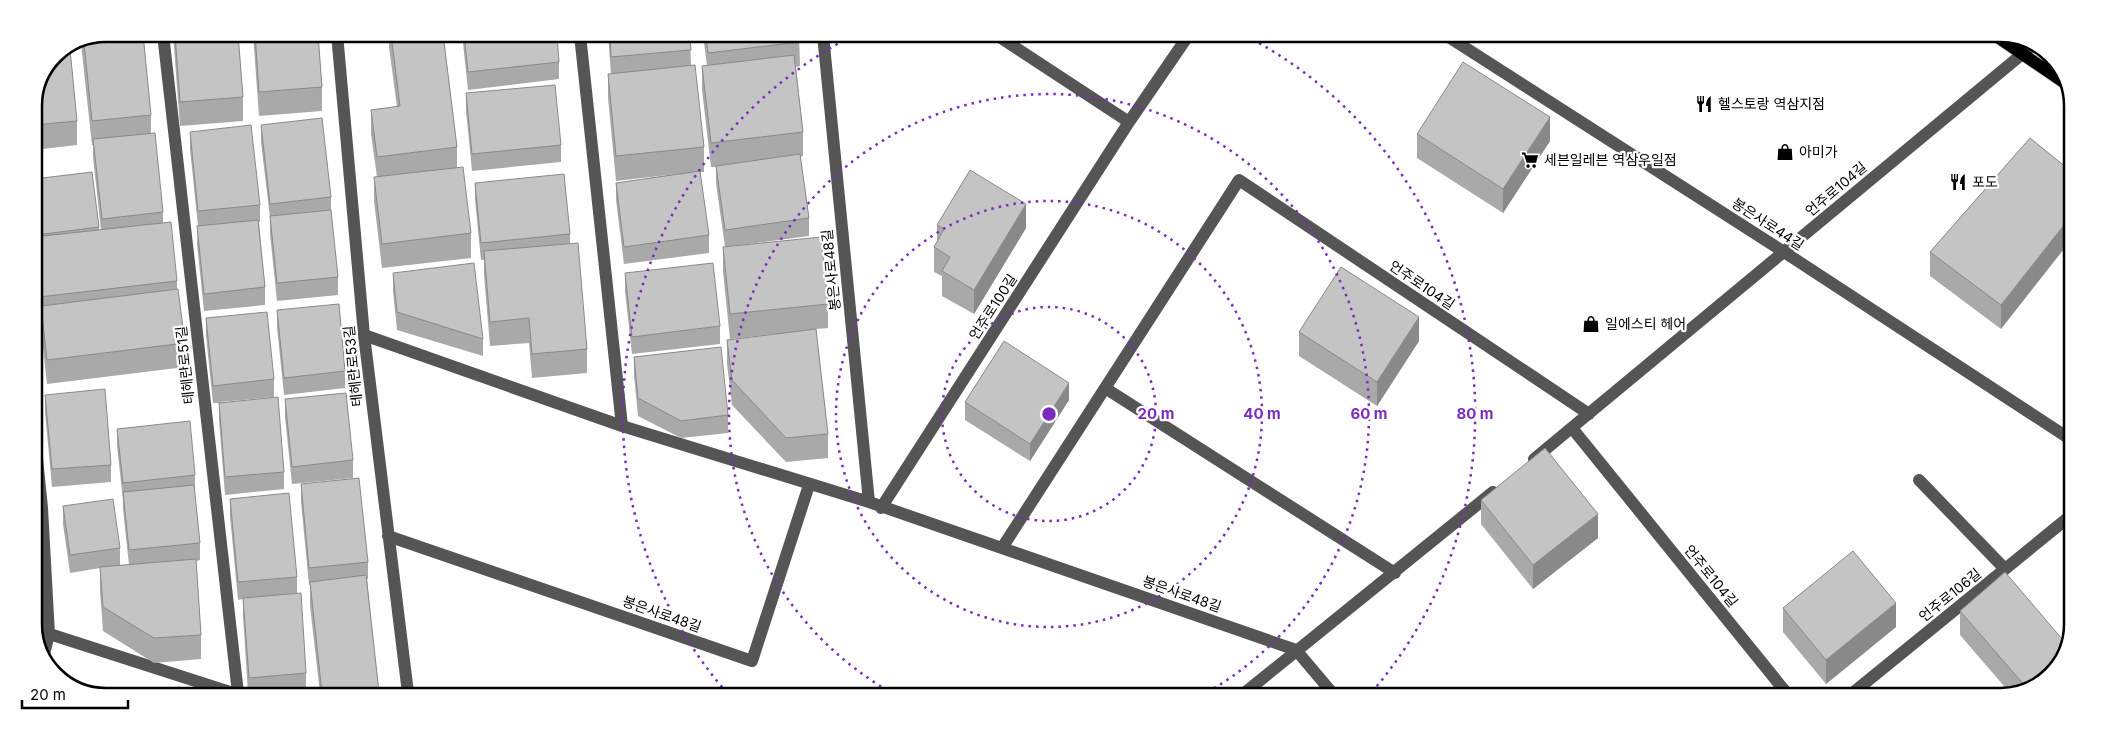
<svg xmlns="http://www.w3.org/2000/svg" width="2106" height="730" viewBox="0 0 2106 730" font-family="Inter,'Noto Sans KR',sans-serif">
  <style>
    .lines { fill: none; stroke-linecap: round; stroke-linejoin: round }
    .major-casing { stroke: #dbdbdb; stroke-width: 14 }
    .minor { stroke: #555; stroke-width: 12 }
    .major { stroke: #000; stroke-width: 12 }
    .wall { fill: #a9a9a9 }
    .shaded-wall { fill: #898989 }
    .building { fill: #c4c4c4; stroke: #898989 }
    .ring { fill: none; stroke: #7b2cbf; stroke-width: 2.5; stroke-dasharray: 2.5 5 }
    .labels { text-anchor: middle; stroke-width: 4.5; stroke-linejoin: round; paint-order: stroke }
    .poi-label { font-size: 14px; fill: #000; stroke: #fff; text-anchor: start }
    .street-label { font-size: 14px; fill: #000; stroke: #fff }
    .rim { fill: none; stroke: #000; stroke-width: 2.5 }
    .centre { fill: #7b2cbf; stroke: #fff; stroke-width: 2.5 }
    .ring-label { font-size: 15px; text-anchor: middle; font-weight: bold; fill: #7b2cbf; stroke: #fff; stroke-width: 4.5; stroke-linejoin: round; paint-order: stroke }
  </style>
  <rect width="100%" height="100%" fill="#fff"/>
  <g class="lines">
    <g class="major-casing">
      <path id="major" d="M1999 38 2065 83"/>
    </g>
    <path class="minor" d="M163 34 238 693
      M337 34 364 335 408 693
      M580 35 622 426
      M823 35 869 502
      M998 36 1129 122
      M1447 36 1784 252 2070 439
      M364 335 622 426 869 502 1296 650 1334 695
      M1105 388 1395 573
      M34 428 42 508 49 634 44 654
      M1572 428 1789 696
      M1534 459 2033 45
      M1919 480 2005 569
      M881 508 1129 122 1188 36
      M388 536 752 661 809 485
      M1002 548 1239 180 1589 414
      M34 629 233 693
      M1242 695 1493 492
      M1849 696 2069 517"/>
    <use href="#major" class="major"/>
  </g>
  <path class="wall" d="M107 34 151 115V133L163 212V223L177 281V289L185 343V367L47 384 41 330V321H39L34 274V179L99 227V230H101L93 157V145H92L81 44Z
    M173 34H238L243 97V121L180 126Z
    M253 34H318L322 87V111L259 116Z
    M389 34H443L457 147V167L471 233V258L382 268 374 201V177H377L371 134V110L397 107 389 47Z
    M462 34 557 35 559 62V79L468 90Z
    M608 35H690L691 65 704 147V172H700L709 235V253L624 264 616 200V183L677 174 616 181 608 98V74H611Z
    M703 35H799L800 66 796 67 803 132V156L800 157 809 218V236L725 247 716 183V167H711L702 90V66H707Z
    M1700 37H1715L1710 43Z
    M466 93 561 145V162L472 171 466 111Z
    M34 102 77 121V145L34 150Z
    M261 125 331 197V215L338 277V295L277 301 270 234V218L261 142Z
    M190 132 260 205V222H259L265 287V305L204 311 197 244 198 226 190 149Z
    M1417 134 1550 141 1503 213 1417 158Z
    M2030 138 2001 329 1930 276V252Z
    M475 183 570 234V243L587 349V373L532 378 529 343 490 346 484 275V260H481L475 200Z
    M937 225 1026 228 974 314 942 296V276L934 272V247L937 242Z
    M723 247 828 304V328L816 329 828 434V458L786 462 732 405 727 364V340L782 333 730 339 723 272Z
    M393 273 483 339V356L397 330 393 291Z
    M625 273 720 326V344L632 354 625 291Z
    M277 310 345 371V388L284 395 277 327Z
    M206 318 274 379V397L220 402 284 472V489L225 495 219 420V403H213L206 336Z
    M1299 332 1419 341 1377 406 1299 356Z
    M634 357 728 415V433L681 438 638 416 634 375Z
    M45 395 111 465V482L52 487 45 412Z
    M285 399 353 460V478L292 484 285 417Z
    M1069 400 1030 461 965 420V402Z
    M117 429 195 475V492L200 543V560L196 561 201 635V659L154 663 103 631 100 591V568L70 573 63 524V506L120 548V565H129L123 509V500L117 446Z
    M301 484 368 562V579H367L379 693H320L310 606V585H309L301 502Z
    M230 499 297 577V594L306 673V691L279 693H248L243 616V599L238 600 230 516Z
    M1481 500 1598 538 1533 589 1481 524Z
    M1783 608 1896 627 1826 684 1783 632Z
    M1960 611 2043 681 2010 693 1960 635Z"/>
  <path class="shaded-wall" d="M1710 37H1715L1710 43Z
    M1550 117V141L1503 213V189Z
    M1026 204V228L974 314V290Z
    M2071 216V240L2001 329V305Z
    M1419 317V341L1377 406V382Z
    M1069 383V400L1030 461V444Z
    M1598 514V538L1533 589V565Z
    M1896 603V627L1826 684V660Z
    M2058 660 2043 681 2027 687Z"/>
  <path class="building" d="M107 34H143L151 115 92 121 84 43Z
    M175 34H238L243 97 180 102Z
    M255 34H318L322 87 259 92Z
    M391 34H443L457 147 377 157 371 110 400 106Z
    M464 34 557 35 559 62 468 72Z
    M610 35H690L691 50 611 57Z
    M706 35H799L800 42 708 53Z
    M70 49 77 121 34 125V102L55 55Z
    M794 55 803 132 711 143 702 66Z
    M1463 62 1550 117 1503 189 1417 134Z
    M695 65 704 147 616 156 608 74Z
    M555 85 561 145 472 154 466 93Z
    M322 118 331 197 270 204 261 125Z
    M251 125 260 205 198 211 190 132Z
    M155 133 163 212 102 219 93 139Z
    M2030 138 2072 172 2071 216 2001 305 1930 252Z
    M800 154 809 218 725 230 716 166Z
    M463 167 471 233 382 244 374 177Z
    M970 170 1026 204 974 290 942 271 950 257 934 247 944 229 937 225Z
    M700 171 709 235 624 247 616 183Z
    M92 172 99 227 36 235 34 217V179Z
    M564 174 570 234 481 243 475 183Z
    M331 210 338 277 277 283 270 216Z
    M258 220 265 287 204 294 197 226Z
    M171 222 177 281 39 297 34 250V237Z
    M821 237 828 304 730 314 723 247Z
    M578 243 587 349 532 354 529 318 490 322 484 251Z
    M474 263 483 339 397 312 393 273Z
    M713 263 720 326 632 337 625 273Z
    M1341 267 1419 317 1377 382 1299 332Z
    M178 289 185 343 47 360 41 306Z
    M339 304 345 371 284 378 277 310Z
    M267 312 274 379 213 386 206 318Z
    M816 329 828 434 786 438 732 380 727 340Z
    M1004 341 1069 383 1030 444 965 402Z
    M721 347 728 415 681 421 638 398 634 357Z
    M105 389 111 465 52 469 45 395Z
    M346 393 353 460 292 467 285 399Z
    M278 397 284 472 225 477 219 403Z
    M190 421 195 475 123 483 117 429Z
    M1545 448 1598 514 1533 565 1481 500Z
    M359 478 368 562 309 568 301 484Z
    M194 485 200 543 129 550 123 492Z
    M289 493 297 577 238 582 230 499Z
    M113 499 120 548 70 555 63 506Z
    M1853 551 1896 603 1826 660 1783 608Z
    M196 559 201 635 154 638 103 607 100 567Z
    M2005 572 2068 646 2058 660 2026 687 1960 611Z
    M366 575 379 692 367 693H322L310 582Z
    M301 593 306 673 249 678 243 598Z
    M1864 693 1867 696H1860Z"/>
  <g class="ring">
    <circle cx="1049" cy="414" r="107"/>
    <circle cx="1049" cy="414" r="213"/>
    <path d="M894 694A320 320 0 1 1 1204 694"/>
    <path d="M727 693A426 426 0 0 1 852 36M1246 36A426 426 0 0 1 1371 693"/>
  </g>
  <defs>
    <g id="restaurant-bare" transform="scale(1.35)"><path d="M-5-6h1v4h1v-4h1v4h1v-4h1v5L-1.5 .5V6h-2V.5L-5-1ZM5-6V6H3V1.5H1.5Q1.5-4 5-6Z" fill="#000" stroke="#fff" stroke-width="2.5" paint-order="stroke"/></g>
    <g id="shop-bare" transform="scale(1.35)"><path d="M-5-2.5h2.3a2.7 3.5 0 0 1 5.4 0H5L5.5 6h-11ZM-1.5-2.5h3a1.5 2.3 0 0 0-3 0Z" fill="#000" stroke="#fff" stroke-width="2.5" paint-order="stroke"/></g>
    <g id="supermarket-bare" transform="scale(1.35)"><path d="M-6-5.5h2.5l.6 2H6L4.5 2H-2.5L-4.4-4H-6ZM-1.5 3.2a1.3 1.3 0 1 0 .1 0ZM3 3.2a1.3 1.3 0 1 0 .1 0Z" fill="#000" stroke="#fff" stroke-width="2.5" paint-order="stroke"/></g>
  </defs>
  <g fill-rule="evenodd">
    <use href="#restaurant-bare" x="1704" y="104"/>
    <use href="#shop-bare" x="1785" y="152"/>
    <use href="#supermarket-bare" x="1530" y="160"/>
    <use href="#restaurant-bare" x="1958" y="182"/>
    <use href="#shop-bare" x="1591" y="324"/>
  </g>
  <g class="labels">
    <g class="poi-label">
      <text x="1718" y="109">헬스토랑 역삼지점</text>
      <text x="1799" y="157">아미가</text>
      <text x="1544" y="165">세븐일레븐 역삼우일점</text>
      <text x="1972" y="187">포도</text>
      <text x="1605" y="329">일에스티 헤어</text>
    </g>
    <g class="street-label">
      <text transform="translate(1836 189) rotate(-40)" y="5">언주로104길</text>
      <text transform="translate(1768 224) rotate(33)" y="5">봉은사로44길</text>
      <text transform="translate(831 270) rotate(-96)" y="5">봉은사로48길</text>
      <text transform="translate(1422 285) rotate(34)" y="5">언주로104길</text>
      <text transform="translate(993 307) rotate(-57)" y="5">언주로100길</text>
      <text transform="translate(185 365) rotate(-96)" y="5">테헤란로51길</text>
      <text transform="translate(353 366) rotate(-96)" y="5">테헤란로53길</text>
      <text transform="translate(1711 576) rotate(51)" y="5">언주로104길</text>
      <text transform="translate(1182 594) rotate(19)" y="5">봉은사로48길</text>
      <text transform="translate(1950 595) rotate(-39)" y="5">언주로106길</text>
      <text transform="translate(662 614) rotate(19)" y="5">봉은사로48길</text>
    </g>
  </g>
  <path d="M0 0H2106V730H0ZM106 42H2000A64 64 0 0 1 2064 106V624A64 64 0 0 1 2000 688H106A64 64 0 0 1 42 624V106A64 64 0 0 1 106 42Z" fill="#fff" fill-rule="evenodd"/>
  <path class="rim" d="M106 42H2000A64 64 0 0 1 2064 106V624A64 64 0 0 1 2000 688H106A64 64 0 0 1 42 624V106A64 64 0 0 1 106 42Z"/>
  <circle cx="1049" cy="414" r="8" class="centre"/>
  <g class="ring-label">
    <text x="1156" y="419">20 m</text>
    <text x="1262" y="419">40 m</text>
    <text x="1369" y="419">60 m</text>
    <text x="1475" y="419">80 m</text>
  </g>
  <path d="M22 700v8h106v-8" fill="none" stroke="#000000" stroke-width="2.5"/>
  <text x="30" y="700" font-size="15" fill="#000000" stroke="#ffffff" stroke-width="4" paint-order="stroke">20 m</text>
</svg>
